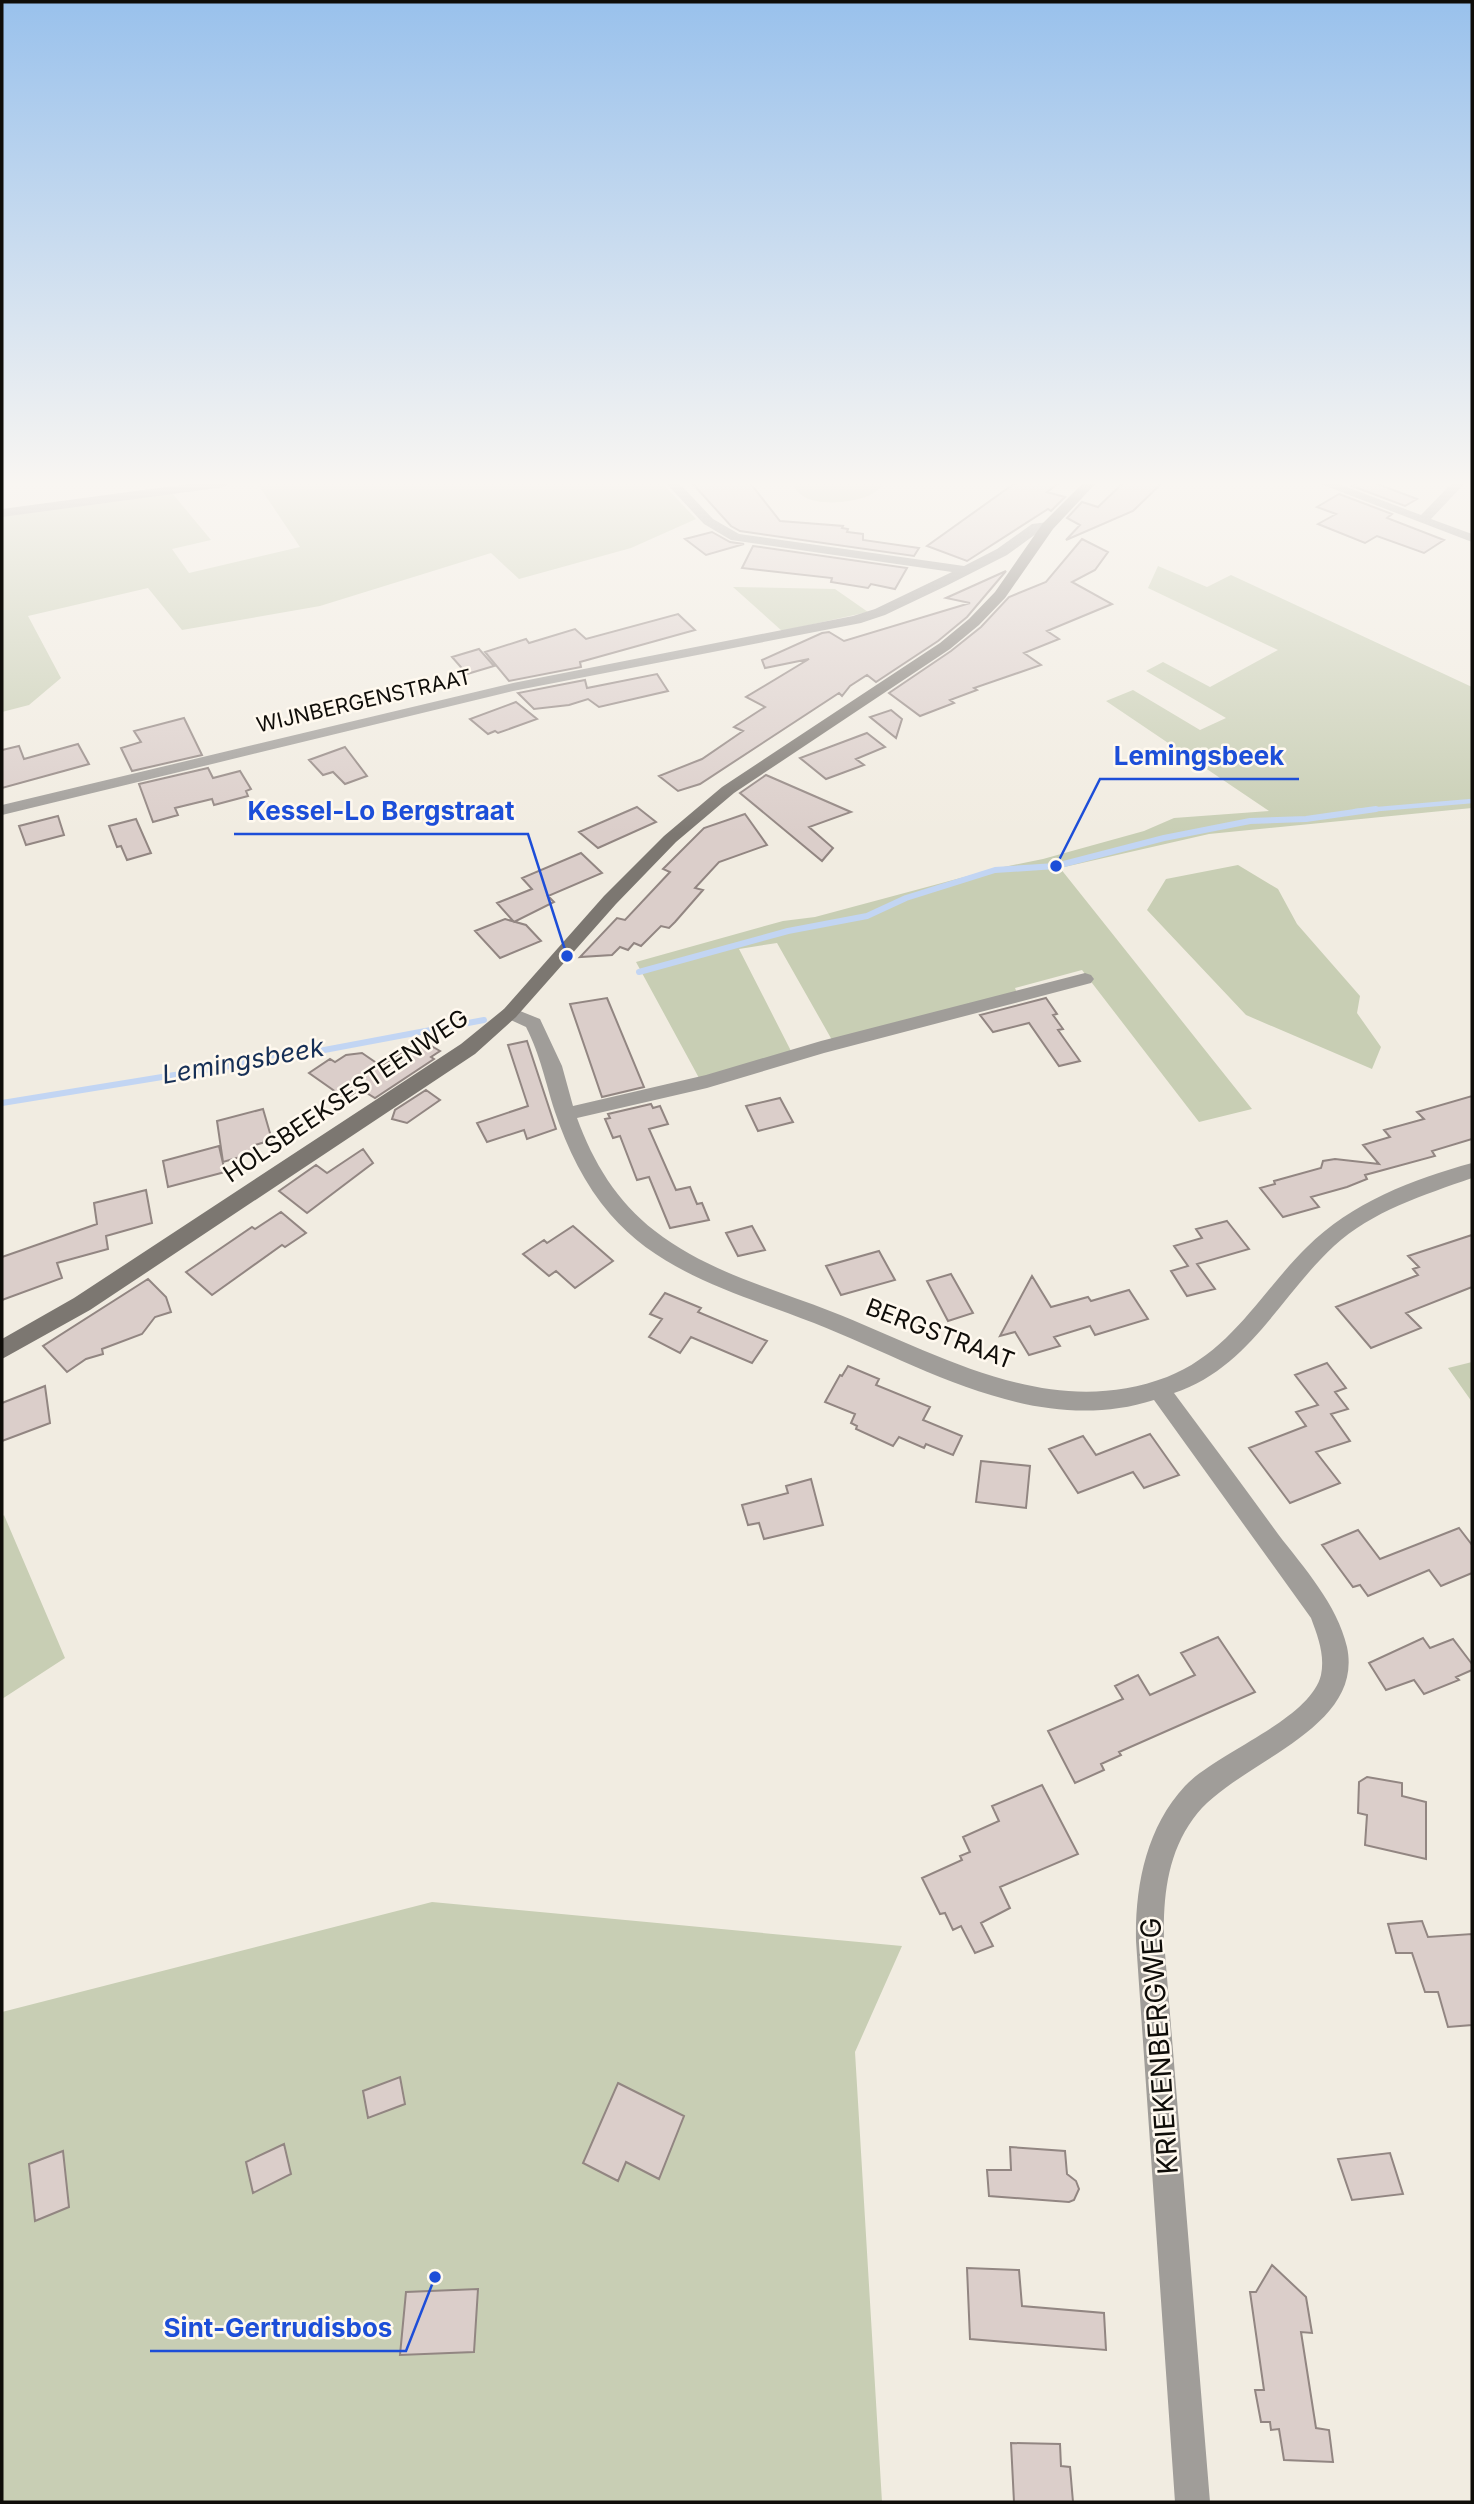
<svg xmlns="http://www.w3.org/2000/svg" width="1474" height="2504" viewBox="0 0 1474 2504" font-family="Inter,sans-serif">
  <style>
    .green { fill: #c8ceb4 }
    .lines { fill: none; stroke-linecap: round; stroke-linejoin: round }
    .stream-far1 { stroke: #c2d5f3; stroke-width: 4.5 }
    .stream { stroke: #c2d5f3; stroke-width: 6 }
    .building { fill: #dbceca; stroke: #928682; stroke-width: 2 }
    .street { fill: #a09d99; fill-rule: evenodd }
    .secondary { fill: #7c7771; fill-rule: evenodd }
    .labels { text-anchor: middle; stroke-width: 5; stroke-linejoin: round; paint-order: stroke }
    .far-street-label { font-size: 21px; fill: #0f0d09; stroke: #fff9ef }
    .street-label { font-size: 24px; fill: #0f0d09; stroke: #fff9ef }
    .water-label { font-size: 26px; font-style: italic; fill: #162f56; stroke: #fff9ef }
    .near-street-label { font-size: 28px; fill: #0f0d09; stroke: #fff9ef }
    .leader { fill: none; stroke: #1d4ed8; stroke-width: 2.5 }
    .callout-dot { fill: #1d4ed8; stroke: #fff9ef; stroke-width: 2.5 }
    .callout-label { font-size: 26px; text-anchor: middle; font-weight: bold; fill: #1d4ed8; stroke: #fff9ef; stroke-width: 5; stroke-linejoin: round; paint-order: stroke }
  </style>
  <rect width="100%" height="100%" fill="#f1ece1"/>
  <path class="green" d="M257 483H662L696 519 631 548 519 579 491 553 320 606 182 630 148 588 28 616 61 678 29 705 2 712V516L172 493 211 540 172 549 189 573 300 547Z
    M793 483H886C880 487 875 493 868 496 848 504 800 509 793 483Z
    M1158 566 1207 587 1231 575 1472 687V808L1209 834 1060 868 1252 1109 1199 1122 1082 970 1015 988 1017 993 832 1040 777 943 739 949 791 1051 699 1078 636 962 783 921 815 917 994 869 1043 859 1144 831 1174 818 1269 811 1106 701 1133 690 1200 730 1226 718 1146 671 1163 662 1210 687 1278 650 1148 588Z
    M733 587 835 589 868 612 782 631Z
    M1238 865 1278 889 1297 924 1360 996 1357 1013 1381 1047 1372 1069 1246 1015 1147 910 1166 879Z
    M1472 1362V1402L1448 1368Z
    M4 1515 65 1658 2 1699V1517Z
    M432 1902 902 1946 855 2052 882 2502H2V2012Z"/>
  <g class="lines">
    <path class="stream-far1" d="M1355 811 1472 801"/>
    <path class="stream" d="M639 972 788 931 867 916 906 898 995 870 1056 866 1164 838 1250 821 1306 819 1376 809
      M2 1103 236 1065 281 1053 319 1051 484 1020"/>
  </g>
  <path class="building" d="M692 483H750L780 521 843 526 842 528 848 529 847 532 863 534V540L919 548 914 556 740 531 731 526Z
    M1015 483H1059L1047 492 1065 497 1051 511 1048 509 967 561 927 546Z
    M1123 483H1162L1133 511 1066 540 1080 525 1067 518 1082 502 1098 507Z
    M1358 483H1375L1417 499 1405 506 1352 486Z
    M1339 494 1392 514 1387 518 1444 540 1424 553 1377 536 1365 543 1318 524 1336 514 1317 507Z
    M712 532 730 542 744 544 706 555 685 539Z
    M1082 539 1108 552 1095 570 1072 582 1112 604 1047 631 1059 639 1024 653 1041 665 974 688 977 690 950 700 954 703 920 716 889 693 951 651 981 627 1009 597 1046 582Z
    M753 546 907 568 895 589 871 584 868 588 831 582 832 578 742 568Z
    M1006 571 967 617 938 641 876 682 867 675 850 686 842 696 839 693 700 784 678 791 659 776 702 759 743 731 734 727 765 707 746 697 809 659 765 668 762 660 822 633 829 632 844 641 970 603 946 598Z
    M678 614 695 630 580 662 581 667 509 681 485 652 526 639 529 643 575 629 586 639Z
    M479 649 494 666 467 674 452 657Z
    M657 674 668 691 599 707 588 699 569 705 534 709 518 693 585 680 587 688Z
    M516 702 537 719 498 733 495 731 488 734 470 719Z
    M891 710 902 719 896 738 870 717Z
    M184 718 202 755 132 771 121 748 141 742 134 731Z
    M867 733 885 747 856 759 864 765 826 779 800 758Z
    M78 744 89 764 2 788V750L19 746 24 759Z
    M345 747 367 776 345 784 333 772 323 775 309 760Z
    M208 768 213 778 240 771 251 789 246 791 248 796 214 805 212 799 175 808 178 815 153 822 139 784Z
    M766 775 851 812 809 827 833 848 822 861 740 793Z
    M637 807 656 822 598 848 579 832Z
    M745 814 767 845 719 862 695 888 703 890 675 922 669 928 661 926 641 946 634 943 628 950 620 947 612 955 580 957 617 918 625 920 670 872 663 869 704 828Z
    M58 816 64 835 26 845 19 826Z
    M136 819 151 853 127 860 121 846 117 847 109 826Z
    M581 853 602 873 548 896 554 902 514 922 497 903 532 889 522 878Z
    M505 919 526 925 541 941 500 958 475 931Z
    M607 998 644 1087 602 1097 570 1004Z
    M1046 998 1057 1014 1053 1015 1063 1029 1058 1030 1080 1061 1059 1066 1029 1023 993 1032 980 1015Z
    M421 1040 440 1051 431 1057 434 1059 375 1098 360 1089 346 1099 309 1073 330 1059 335 1062 346 1055 362 1053 381 1066Z
    M527 1041 556 1129 527 1139 524 1130 487 1142 477 1123 528 1106 508 1045Z
    M426 1090 440 1100 407 1123 392 1119 395 1110Z
    M1472 1096V1139L1432 1151 1435 1156 1365 1175 1367 1179 1347 1187 1311 1197 1319 1207 1283 1217 1260 1188 1275 1184 1274 1181 1321 1168 1323 1161 1335 1159 1379 1164 1363 1145 1390 1137 1384 1130 1424 1119 1417 1112Z
    M780 1098 793 1122 758 1131 746 1106Z
    M651 1104 653 1108 660 1106 668 1124 649 1129 676 1190 690 1187 697 1204 702 1203 709 1220 670 1228 649 1177 637 1180 620 1136 613 1138 605 1119 610 1118 608 1114Z
    M263 1109 272 1140 255 1145 257 1152 223 1162 217 1121Z
    M219 1146 225 1172 168 1187 163 1161Z
    M363 1149 373 1163 307 1213 279 1191 316 1165 327 1173Z
    M146 1190 152 1223 106 1236 108 1249 57 1263 62 1278 2 1300V1257L97 1224 94 1203Z
    M281 1212 306 1233 285 1247 282 1245 212 1295 186 1272 252 1227 255 1229Z
    M1227 1221 1249 1249 1197 1264 1215 1289 1187 1296 1171 1271 1188 1266 1174 1246 1202 1238 1196 1229Z
    M573 1226 613 1261 575 1288 556 1271 549 1276 523 1254 544 1240 547 1243Z
    M752 1226 765 1250 738 1256 726 1233Z
    M1472 1235V1287L1406 1313 1421 1328 1371 1348 1336 1307 1418 1275 1413 1269 1419 1267 1408 1256Z
    M879 1251 895 1280 841 1295 826 1266Z
    M951 1274 973 1313 948 1321 927 1281Z
    M1032 1276 1051 1307 1088 1297 1091 1301 1129 1290 1148 1319 1095 1335 1090 1326 1054 1337 1060 1346 1029 1355 1015 1332 1000 1336Z
    M148 1279 166 1297 171 1312 155 1317 142 1334 102 1349 103 1354 86 1359 67 1372 43 1346Z
    M665 1293 701 1308 698 1312 767 1341 752 1363 691 1337 680 1353 649 1337 662 1319 650 1314Z
    M1327 1363 1346 1388 1335 1392 1348 1409 1331 1414 1350 1441 1316 1452 1340 1483 1290 1503 1249 1448 1306 1426 1296 1412 1318 1405 1295 1375Z
    M848 1366 879 1379 876 1385 930 1407 923 1420 962 1436 953 1455 926 1444 924 1448 899 1437 893 1446 856 1429 857 1426 851 1423 855 1414 825 1402 840 1375 842 1376Z
    M45 1386 50 1423 2 1441V1403Z
    M1150 1434 1179 1475 1144 1488 1133 1472 1078 1493 1049 1449 1083 1436 1096 1455Z
    M981 1461 1030 1466 1026 1508 976 1502Z
    M811 1479 823 1525 764 1539 759 1523 748 1525 742 1505 788 1493 786 1486Z
    M1459 1528 1472 1545V1573L1441 1586 1429 1570 1368 1596 1360 1585 1353 1587 1322 1545 1358 1530 1380 1559Z
    M1218 1637 1255 1692 1119 1752 1121 1755 1101 1764 1104 1770 1075 1783 1048 1731 1123 1699 1115 1686 1138 1675 1150 1695 1195 1675 1181 1653Z
    M1423 1638 1430 1648 1453 1639 1472 1664V1670L1456 1677 1459 1680 1424 1694 1414 1680 1386 1690 1369 1663Z
    M1367 1777 1402 1783V1796L1426 1802V1859L1365 1845 1367 1815 1358 1813 1359 1782Z
    M1042 1785 1078 1854 1000 1887 1010 1908 981 1923 993 1946 975 1953 961 1926 953 1930 945 1913 940 1914 922 1878 962 1860 960 1856 970 1852 963 1837 999 1821 992 1806Z
    M1422 1921 1428 1937 1472 1934V2025L1448 2027 1438 1992H1425L1412 1953H1396L1388 1924Z
    M400 2077 405 2104 368 2118 363 2091Z
    M618 2083 684 2116 659 2179 626 2162 618 2181 583 2163Z
    M284 2144 291 2174 253 2193 246 2162Z
    M1010 2147 1065 2151 1067 2174 1076 2181 1079 2189 1074 2200 1069 2202 989 2196 987 2170H1011Z
    M63 2151 69 2207 35 2221 29 2164Z
    M1390 2153 1403 2194 1352 2200 1338 2159Z
    M1272 2265 1306 2297 1312 2333 1301 2332 1316 2428 1329 2430 1333 2462 1284 2460 1279 2429 1271 2430 1270 2422H1261L1255 2390H1264L1250 2292H1256Z
    M967 2268 1019 2270 1022 2306 1104 2313 1106 2350 970 2339Z
    M478 2289 474 2352 400 2355 406 2292Z
    M1011 2443 1060 2444 1061 2466 1070 2467 1073 2502H1014Z"/>
  <g class="lines">
    <path class="street" d="M195 483H230L224 487 2 517V509Z
      M666 483H679L713 519 739 534 964 566 997 549 1032 524 1048 522 1054 526 1040 531 1007 555 946 586 885 615 861 623 513 691 2 815V805L513 683 853 616 875 609 952 572 731 540 704 524Z
      M1318 483H1336L1421 515 1452 483H1465L1431 519 1472 534V542Z
      M1085 973 1091 975 1094 979 1091 983 824 1053 707 1088 577 1118C593 1162 617 1202 655 1231 706 1271 771 1288 830 1311 938 1353 1048 1422 1167 1377 1231 1352 1261 1292 1307 1247 1351 1203 1413 1179 1472 1163V1178C1424 1195 1372 1211 1334 1246 1280 1296 1249 1368 1174 1393 1209 1440 1244 1487 1278 1534 1304 1568 1337 1604 1347 1647 1365 1732 1232 1763 1193 1819 1167 1855 1163 1898 1164 1941L1210 2502H1175L1136 1941C1135 1886 1146 1828 1185 1786 1217 1752 1310 1720 1321 1675 1325 1655 1318 1637 1311 1618L1154 1400C1035 1438 921 1365 814 1323 743 1295 662 1275 610 1214 585 1185 567 1148 555 1112 545 1081 541 1057 526 1027L504 1017 501 1013 504 1009 510 1007 540 1019 562 1066 573 1106 706 1075 821 1041Z"/>
    <path class="secondary" d="M1083 483H1096L1053 529 1005 598 979 625 950 649 734 793 676 842 616 904 516 1017 475 1054 90 1310 2 1359V1339L74 1298 461 1044 504 1009 604 896 664 836 722 787 940 643 969 619 995 592 1043 523Z"/>
  </g>
  <linearGradient id="sky" x2="0" y2="1"><stop stop-color="#99c1ec"/><stop offset="0.58" stop-color="#f9f6f2"/><stop offset="1" stop-color="#f9f6f2" stop-opacity="0"/></linearGradient>
  <rect width="1474" height="834" fill="url(#sky)"/>
  <g class="labels">
    <g class="far-street-label">
      <text transform="translate(364 701) rotate(-13)" y="7">WIJNBERGENSTRAAT</text>
    </g>
    <g class="street-label">
      <text transform="translate(346 1096) rotate(-34)" y="8">HOLSBEEKSESTEENWEG</text>
      <text transform="translate(940 1334) rotate(21)" y="8">BERGSTRAAT</text>
    </g>
    <g class="water-label">
      <text transform="translate(243 1061) rotate(-10)" y="9">Lemingsbeek</text>
    </g>
    <g class="near-street-label">
      <text transform="translate(1159 2046) rotate(-94)" y="10">KRIEKENBERGWEG</text>
    </g>
  </g>
  <path class="leader" d="M1056 866L1100 779H1299M567 956L528 834H234M435 2277L406 2351H150"/>
  <g class="callout-dot">
    <circle cx="1056" cy="866" r="7"/>
    <circle cx="567" cy="956" r="7"/>
    <circle cx="435" cy="2277" r="7"/>
  </g>
  <g class="callout-label">
    <text x="1199" y="765">Lemingsbeek</text>
    <text x="381" y="820">Kessel-Lo Bergstraat</text>
    <text x="278" y="2337">Sint-Gertrudisbos</text>
  </g>
  <rect width="1474" height="2504" fill="none" stroke="#0f0d09" stroke-width="7"/>
</svg>
